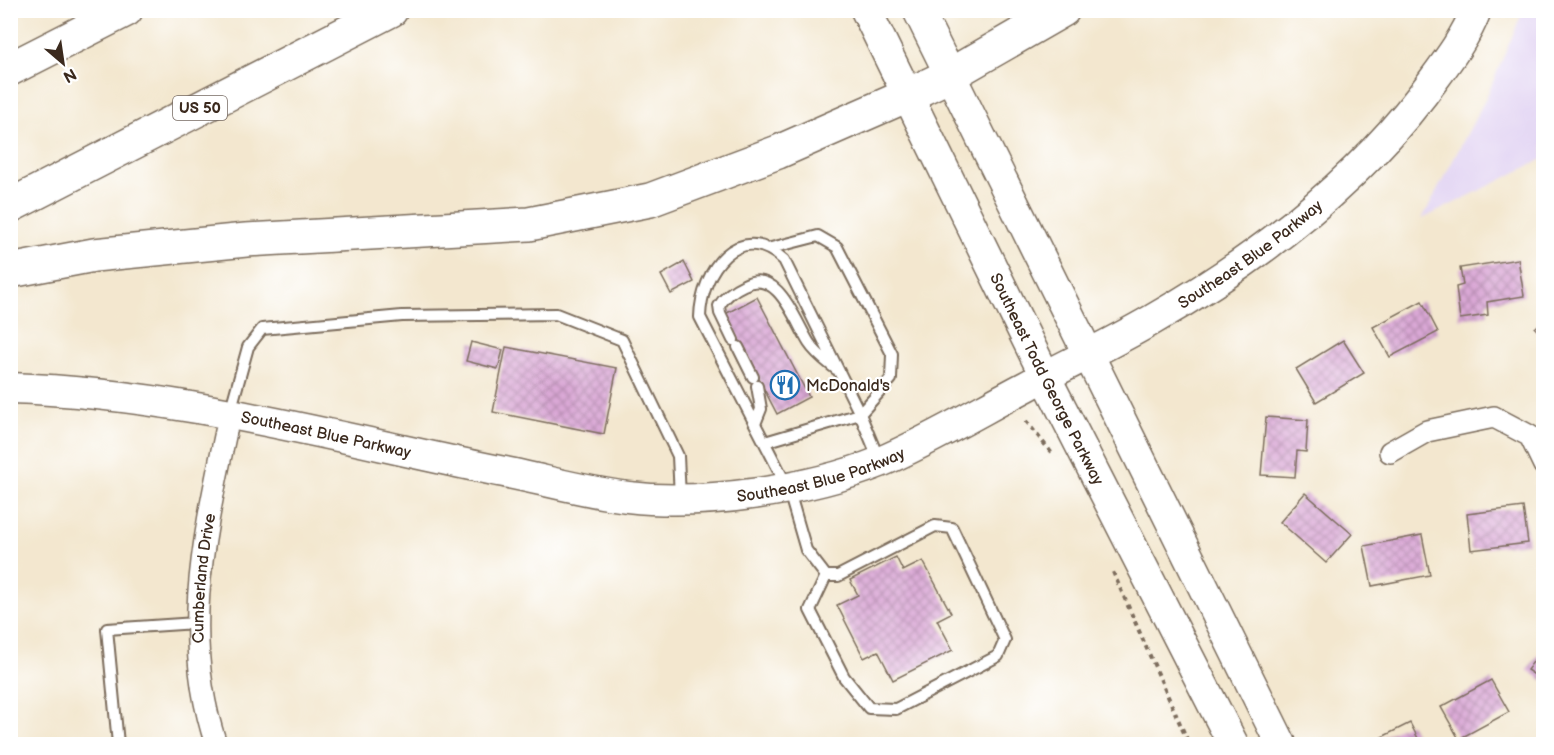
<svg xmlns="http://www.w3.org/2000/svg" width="1554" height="755" viewBox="0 0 1554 755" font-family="'Balsamiq Sans',sans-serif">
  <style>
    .built { fill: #e2d4f3 }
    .building { fill: url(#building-cross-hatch) }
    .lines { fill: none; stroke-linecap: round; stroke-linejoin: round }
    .lane-casing { stroke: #7b6c5c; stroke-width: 14 }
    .street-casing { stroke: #7b6c5c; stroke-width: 24 }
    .secondary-casing { stroke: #7b6c5c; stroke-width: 33 }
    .highway-casing { stroke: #7b6c5c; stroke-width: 36 }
    .path { stroke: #7b6c5c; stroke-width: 4; stroke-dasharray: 4.5 4.5; stroke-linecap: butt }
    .lane { stroke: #fff; stroke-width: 10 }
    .street { stroke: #fff; stroke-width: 21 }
    .secondary { stroke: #fff; stroke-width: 30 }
    .highway { stroke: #fff; stroke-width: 33 }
    .labels { text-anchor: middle; stroke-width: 4.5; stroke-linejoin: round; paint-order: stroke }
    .shield { fill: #fff; stroke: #766a62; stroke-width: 1.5 }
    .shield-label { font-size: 15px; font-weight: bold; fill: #3b2a1e }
    .street-label { font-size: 16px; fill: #3b2a1e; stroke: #fff }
    .poi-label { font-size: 16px; fill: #3b2a1e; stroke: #fff; text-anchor: start }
  </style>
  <defs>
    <pattern id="building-cross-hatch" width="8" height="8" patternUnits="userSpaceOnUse" patternTransform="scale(1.5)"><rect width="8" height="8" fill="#daa8d6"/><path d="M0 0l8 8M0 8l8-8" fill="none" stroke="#b289ad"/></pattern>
  </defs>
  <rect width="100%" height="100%" fill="#fff"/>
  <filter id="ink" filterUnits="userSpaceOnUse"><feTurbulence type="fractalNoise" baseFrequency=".0167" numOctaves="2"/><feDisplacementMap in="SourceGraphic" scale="12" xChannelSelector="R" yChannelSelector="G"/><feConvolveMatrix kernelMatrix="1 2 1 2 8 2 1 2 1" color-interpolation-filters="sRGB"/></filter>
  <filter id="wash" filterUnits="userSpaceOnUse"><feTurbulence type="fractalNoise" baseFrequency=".008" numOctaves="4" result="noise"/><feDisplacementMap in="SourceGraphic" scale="24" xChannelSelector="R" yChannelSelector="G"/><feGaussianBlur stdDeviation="1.35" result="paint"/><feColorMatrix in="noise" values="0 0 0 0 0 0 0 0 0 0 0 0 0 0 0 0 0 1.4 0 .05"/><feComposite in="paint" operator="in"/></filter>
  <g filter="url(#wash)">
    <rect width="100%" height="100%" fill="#f3e7cf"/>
    <path class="built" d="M1523 11H1543V159L1422 219 1486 98Z"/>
    <g id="blocks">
      <path class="building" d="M1518 259 1524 296 1487 302 1488 315 1460 319 1456 287 1463 285 1460 268Z
        M684 262 694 282 671 294 661 275Z
        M757 297 809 397 777 414 725 314Z
        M1422 301 1438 332 1390 357 1373 327Z
        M1544 320V337L1535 328Z
        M1343 340 1364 373 1316 402 1296 369Z
        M471 342 503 350 498 369 466 361Z
        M506 347 617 368 604 434 493 412Z
        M1266 417 1308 420 1306 452 1297 451 1295 477 1261 475Z
        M1305 493 1352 534 1326 563 1280 522Z
        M1523 507 1528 543 1471 550 1467 514Z
        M1422 535 1430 575 1372 586 1364 546Z
        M896 557 903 571 923 561 951 613 937 620 953 650 893 680 878 651 864 658 837 605 858 595 850 580Z
        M1544 647V681L1527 670Z
        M1491 680 1509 712 1459 739 1441 707Z
        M1410 723 1421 744H1368Z"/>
    </g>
  </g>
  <g filter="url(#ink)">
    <use href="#blocks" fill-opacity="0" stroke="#7b6c5c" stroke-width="1.5"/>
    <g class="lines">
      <g class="lane-casing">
        <path id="lane" d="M733 340 720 313 719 306C725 296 733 290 744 285 778 267 795 321 809 343 816 354 826 361 836 369
          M738 347 753 377
          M230 412 248 347 262 329 402 316 556 314 622 340 678 456 680 497
          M755 424 761 409 757 386
          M765 442 860 414 891 379 892 354 837 247 818 236 771 248
          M826 576 810 610 844 677 869 708 896 709 998 656 1005 640 952 528 935 526 838 576H826L806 550 788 488 700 317C701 271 739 218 784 260L860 414 880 462
          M118 744 107 629 196 623"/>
      </g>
      <g class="street-casing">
        <g id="street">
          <path d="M1390 452 1427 431 1494 417 1530 436 1544 465"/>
          <path id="s1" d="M216 744C178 631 207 525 230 412"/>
        </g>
      </g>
      <g class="secondary-casing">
        <g id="secondary">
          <path id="s2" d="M866 10 1045 376 1233 744"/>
          <path d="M918 10 1281 744"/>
          <path id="s3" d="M10 388C177 393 337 438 499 471 541 479 585 492 628 497 704 506 810 490 880 462 928 442 981 410 1027 386 1068 364 1111 344 1152 320 1253 262 1352 187 1423 94 1442 68 1465 40 1476 10"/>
        </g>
      </g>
      <g class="highway-casing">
        <path id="highway" d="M10 69 126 10
          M10 206 391 10
          M10 271 94 255 246 240 529 224 650 200 778 152 908 95 950 75 1063 10"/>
      </g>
      <path class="path" d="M1026 421 1054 456
        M1113 572 1189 744"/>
      <use href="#lane" class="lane"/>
      <use href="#street" class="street"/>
      <use href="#secondary" class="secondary"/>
      <use href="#highway" class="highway"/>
    </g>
  </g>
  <defs>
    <g id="restaurant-ring" transform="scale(1.5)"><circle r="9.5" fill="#fff" stroke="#1f6fb2" stroke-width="1.5"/><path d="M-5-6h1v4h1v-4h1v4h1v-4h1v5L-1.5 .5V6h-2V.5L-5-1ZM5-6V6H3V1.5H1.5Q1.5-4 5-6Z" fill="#1f6fb2"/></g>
  </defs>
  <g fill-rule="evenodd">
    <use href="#restaurant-ring" x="785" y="385"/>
  </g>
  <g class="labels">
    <rect class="shield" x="173" y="96" width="54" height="24" rx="4.5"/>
    <g class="shield-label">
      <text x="200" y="113">US 50</text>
    </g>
    <g class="street-label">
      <text dy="6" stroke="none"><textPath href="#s3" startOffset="1310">Southeast Blue Parkway</textPath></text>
      <text dy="6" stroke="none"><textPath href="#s2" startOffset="411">Southeast Todd George Parkway</textPath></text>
      <text dy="6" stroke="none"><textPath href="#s3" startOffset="320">Southeast Blue Parkway</textPath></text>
      <text dy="6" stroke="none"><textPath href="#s3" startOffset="824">Southeast Blue Parkway</textPath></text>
      <text dy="6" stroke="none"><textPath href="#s1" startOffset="168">Cumberland Drive</textPath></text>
    </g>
    <g class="poi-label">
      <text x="806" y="391">McDonald's</text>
    </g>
  </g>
  <rect width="1554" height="755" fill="none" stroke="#fff" stroke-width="36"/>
  <g transform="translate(63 63) rotate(151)" stroke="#ffffff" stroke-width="4.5" paint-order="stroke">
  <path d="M0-4.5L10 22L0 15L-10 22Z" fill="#3b2a1e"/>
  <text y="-9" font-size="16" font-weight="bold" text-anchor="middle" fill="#3b2a1e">N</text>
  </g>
</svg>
